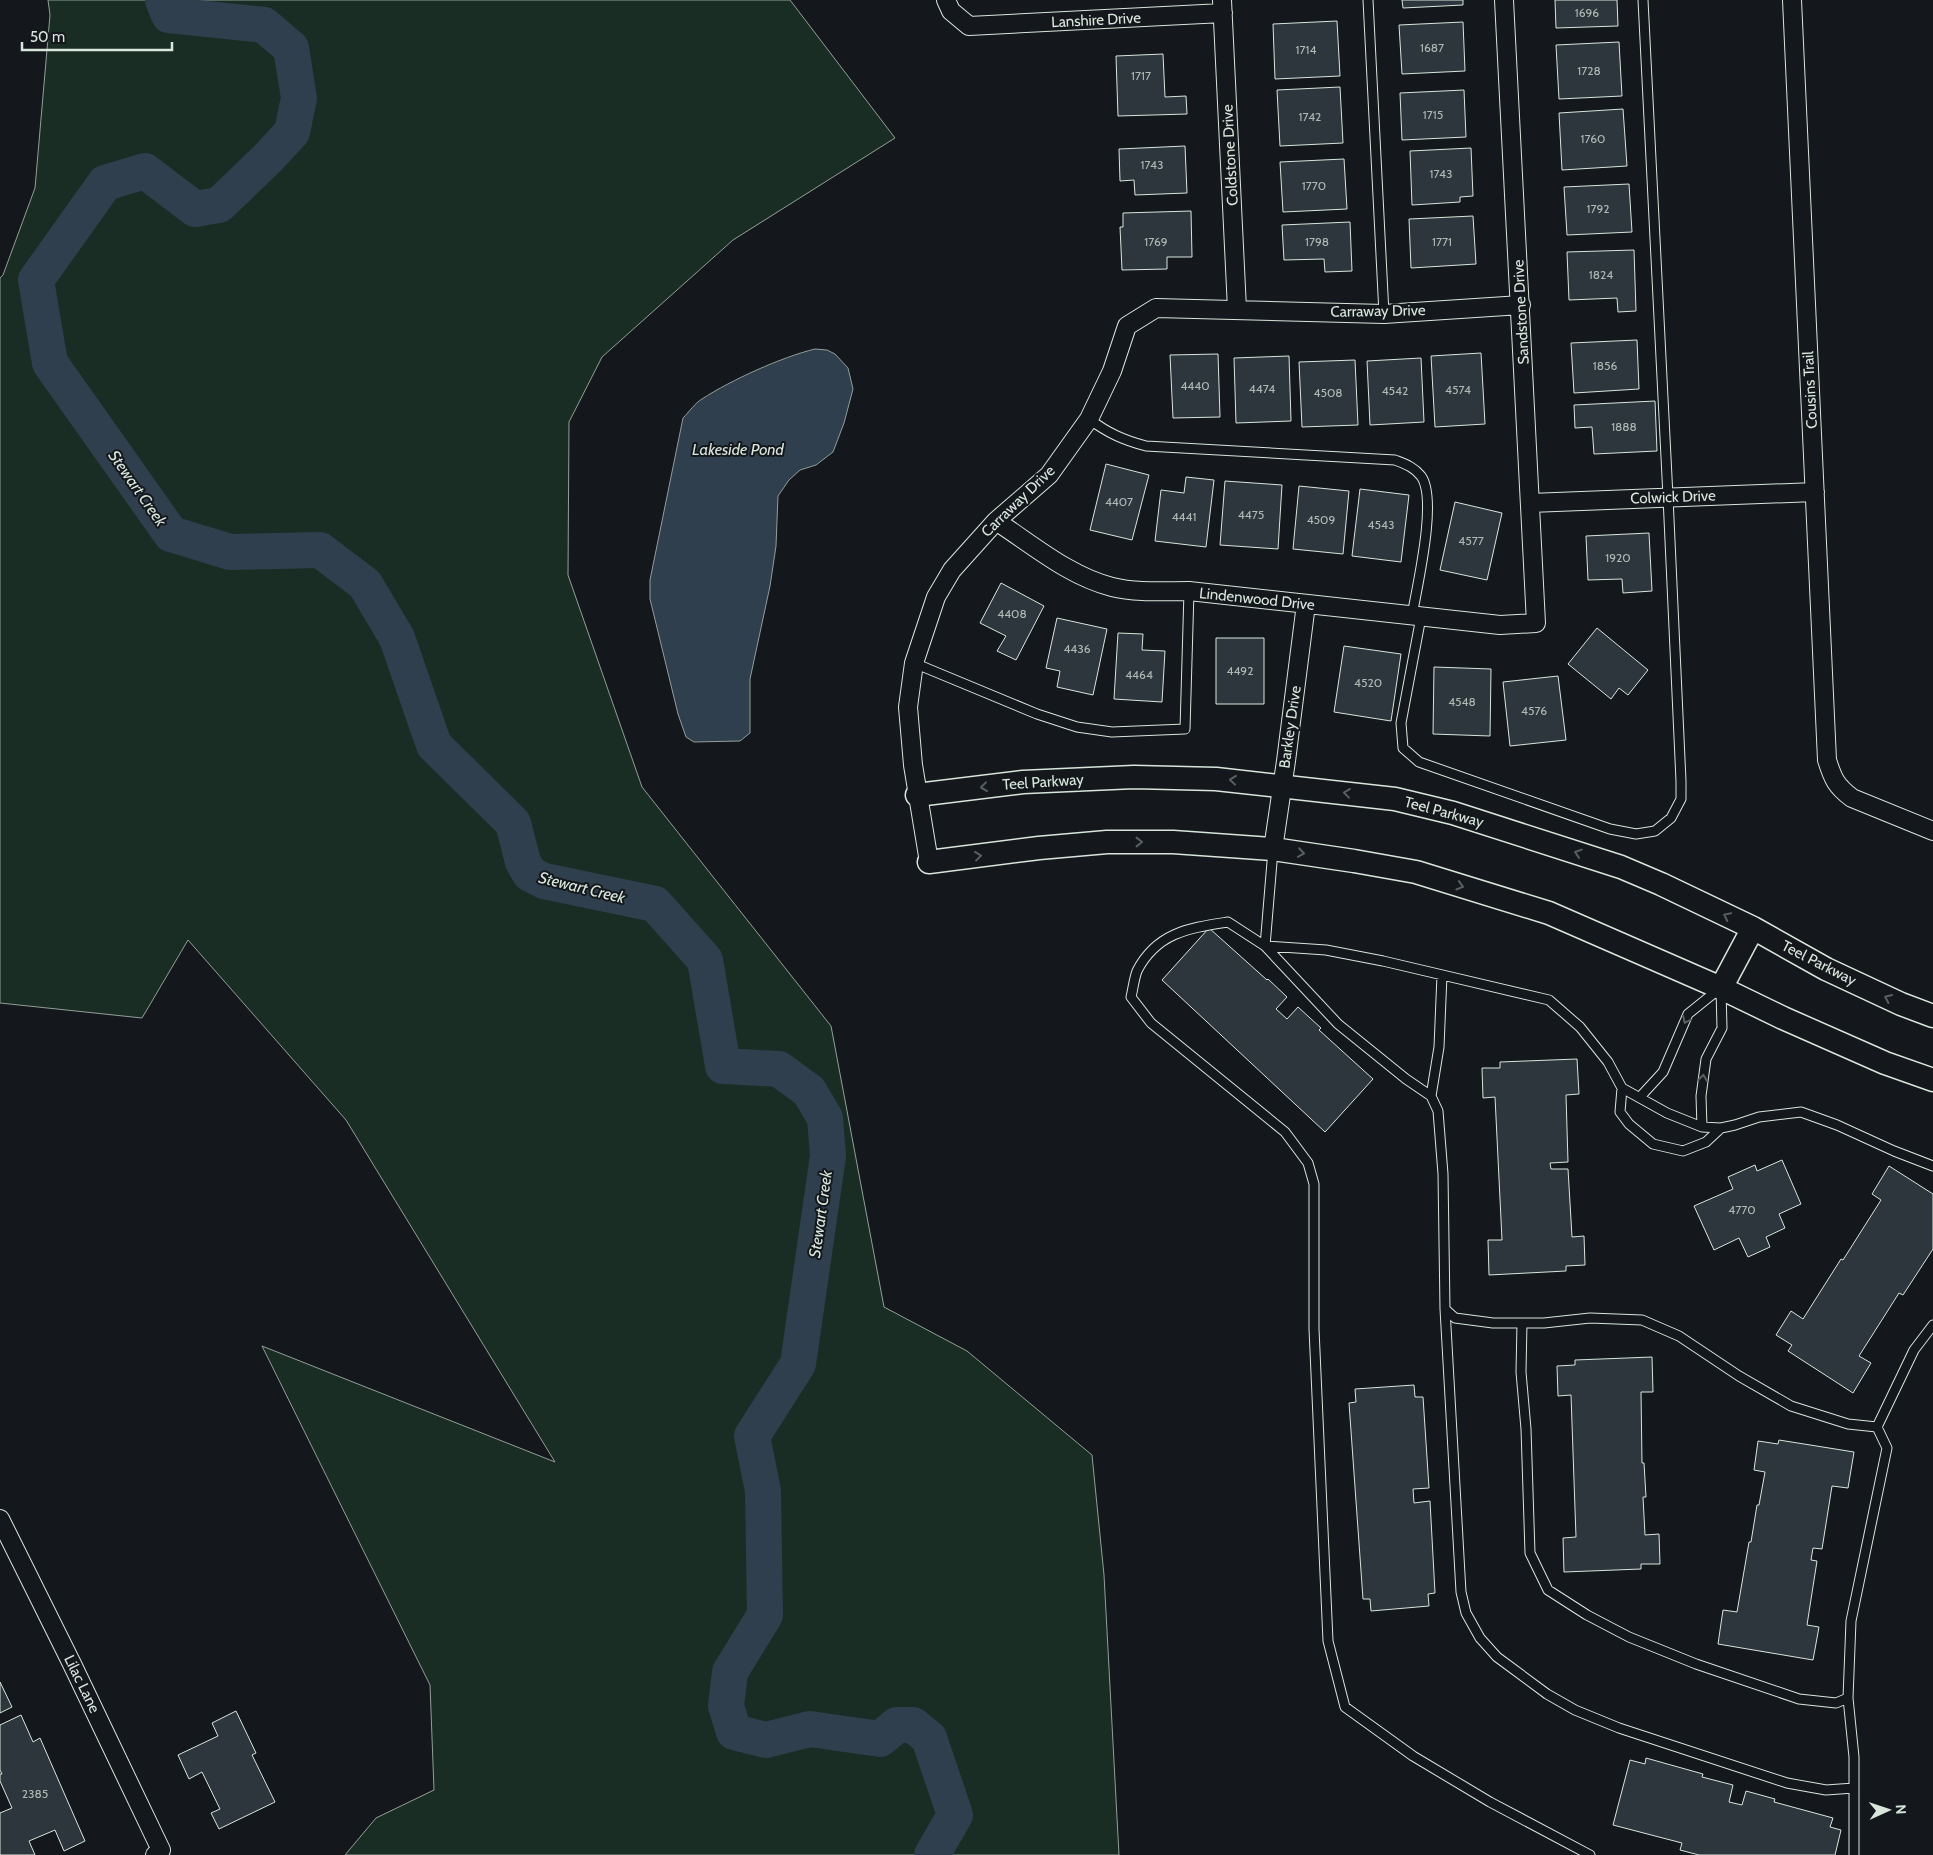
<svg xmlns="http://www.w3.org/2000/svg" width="1933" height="1855" viewBox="0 0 1933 1855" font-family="Cabin,sans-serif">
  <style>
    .green { fill: #1a2d24; stroke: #939e99 }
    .water { fill: #2f3f4d; stroke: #939e99 }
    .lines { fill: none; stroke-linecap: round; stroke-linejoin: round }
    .river { stroke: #2f3f4d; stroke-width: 36 }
    .building { fill: #2c363c; stroke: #d8e6dc }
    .service-casing { stroke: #d8e6dc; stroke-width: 11 }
    .minor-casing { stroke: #d8e6dc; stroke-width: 20 }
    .tertiary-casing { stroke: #d8e6dc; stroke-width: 25 }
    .service { stroke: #14181c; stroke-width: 9 }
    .minor { stroke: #14181c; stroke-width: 18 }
    .tertiary { stroke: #14181c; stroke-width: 22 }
    .oneway { stroke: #59605f }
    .labels { text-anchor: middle; stroke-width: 4; stroke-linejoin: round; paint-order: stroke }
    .number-label { font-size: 12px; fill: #adbab4 }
    .street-label { font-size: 15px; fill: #d8e6dc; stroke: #14181c }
    .water-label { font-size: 16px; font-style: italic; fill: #d8e6dc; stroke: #14181c }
  </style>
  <rect width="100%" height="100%" fill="#14181c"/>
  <path class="green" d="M48 0H790L895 138 733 240 602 357 569 422 568 575 642 787 831 1026 884 1307 967 1351 1092 1455 1104 1575 1119 1855H345L376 1818 434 1790 430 1685 262 1346 555 1462 346 1120 188 940 142 1018 0 1003V278L3 275 35 188 50 15Z"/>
  <path class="water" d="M815 349 827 350 835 354 848 368 853 389 844 423 833 452 816 465 800 470 789 480 778 496 776 546 770 586 750 679V733L740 741 694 742 686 737 678 714 650 599V580L683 418C689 412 695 403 702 399 731 380 782 357 815 349Z"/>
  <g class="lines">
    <path class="river" d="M163 0 169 15 264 25 291 48 299 98 292 132 268 158 219 205 195 209 145 171 105 183 36 280 50 363 171 534 230 552 320 550 365 584 397 638 434 745 513 823 523 862 530 874 544 881 655 904 705 960 723 1066 779 1069 809 1091 825 1118 828 1156 798 1364 752 1436 763 1491 765 1615 730 1672 726 1706 734 1732 766 1740 810 1729 880 1739 897 1725H913L929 1738 955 1815 932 1855"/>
  </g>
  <path class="building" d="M1402 0H1463V5L1403 8Z
    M1555 0H1617L1618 26 1556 28Z
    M1337 21 1340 76 1275 79 1273 24Z
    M1463 22 1465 71 1402 74 1399 25Z
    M1619 42 1622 96 1559 99 1556 45Z
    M1163 54 1165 97 1186 96 1187 114 1118 116 1116 56Z
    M1340 87 1343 143 1280 146 1277 90Z
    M1464 90 1466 137 1402 140 1400 93Z
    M1623 109 1627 166 1562 170 1559 113Z
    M1185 146 1187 193 1135 195 1134 180 1120 181 1119 149Z
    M1471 148 1473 196 1460 197V202L1412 205 1410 151Z
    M1344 159 1347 209 1283 212 1280 162Z
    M1629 184 1632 232 1567 235 1564 187Z
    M1191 211 1192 257H1167V269L1122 270 1120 227H1123V213Z
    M1473 216 1476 264 1411 268 1409 219Z
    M1350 222 1352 271 1325 272 1324 259 1284 260 1282 225Z
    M1634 250 1636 311 1618 312 1617 298 1569 300 1567 252Z
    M1637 340 1639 389 1574 393 1571 343Z
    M1481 353 1485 424 1435 427 1431 356Z
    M1218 354 1220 417 1173 418 1170 355Z
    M1289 356 1291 421 1236 423 1234 358Z
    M1421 358 1424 422 1370 425 1367 361Z
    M1355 360 1358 425 1302 427 1299 362Z
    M1655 401 1657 451 1594 454 1592 427 1575 428 1574 405Z
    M1106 464 1149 475 1132 540 1090 530Z
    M1186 477 1214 480 1206 547 1155 541 1161 490 1184 493Z
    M1225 481 1282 485 1278 549 1220 545Z
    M1299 486 1349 491 1343 554 1293 549Z
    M1360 489 1409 495 1401 562 1352 556Z
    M1455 502 1502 513 1487 580 1440 570Z
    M1649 533 1652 591 1623 593 1622 579 1588 580 1586 536Z
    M1001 583 1044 606 1016 660 997 651 1006 636 980 623Z
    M1057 618 1107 629 1093 695 1057 687 1060 671 1046 668Z
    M1597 628 1648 670 1628 695 1619 688 1611 699 1568 664Z
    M1118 633 1143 634 1142 650 1165 651 1162 702 1114 699Z
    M1216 638H1264V704H1216Z
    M1344 646 1401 654 1391 721 1334 712Z
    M1434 667 1491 669 1490 736 1433 734Z
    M1558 676 1566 740 1510 746 1503 682Z
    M1209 928 1267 980 1268 979 1287 997 1276 1009 1287 1019 1298 1007 1321 1028 1319 1030 1373 1079 1325 1132 1162 980Z
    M1577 1059 1579 1094 1566 1095 1568 1162 1550 1163 1551 1169H1568L1572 1237 1584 1236 1585 1265 1566 1266V1271L1489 1275 1488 1240H1502L1495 1097 1483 1098 1482 1068H1500V1062Z
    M1782 1160 1801 1204 1779 1214 1785 1228 1766 1237 1770 1247 1748 1257 1739 1238 1714 1250 1694 1206 1733 1189 1728 1177 1755 1165 1757 1171Z
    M1889 1166 1933 1194V1249L1903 1295 1899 1293 1859 1356 1871 1363 1853 1393 1788 1351 1792 1345 1776 1335 1791 1311 1803 1319 1841 1259 1843 1260 1881 1200 1872 1194Z
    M1652 1357 1653 1392H1641L1642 1463H1644L1646 1497H1643L1645 1535 1659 1534 1660 1564H1641V1569L1564 1572 1563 1538 1576 1537 1575 1509 1571 1395 1558 1396 1557 1366 1575 1365V1360Z
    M1414 1385 1415 1397H1423L1429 1488 1413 1489 1414 1503 1430 1501 1435 1593 1428 1594 1429 1606 1371 1611 1370 1599H1363L1349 1403 1356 1402 1355 1389Z
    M1779 1440 1854 1452 1848 1488 1832 1486 1822 1549 1813 1548 1811 1560 1817 1561 1807 1625 1819 1627 1813 1660 1718 1644 1723 1610 1737 1612 1749 1542H1751L1757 1505H1759L1765 1472 1754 1470 1758 1441 1778 1444Z
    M0 1682 12 1707 0 1713Z
    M236 1711 256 1753 252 1755 275 1802 219 1829 211 1813 220 1809 202 1772 189 1779 178 1755 218 1736 212 1723Z
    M21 1715 33 1742 40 1738 85 1841 64 1851 55 1830 29 1841 35 1855H0V1813L12 1808 0 1781V1774H2L0 1770V1725Z
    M1646 1758 1703 1774 1702 1777 1733 1785 1729 1802 1742 1805 1746 1791 1775 1799 1774 1802 1833 1818 1830 1827 1841 1830 1835 1855H1699L1680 1850 1682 1843 1613 1825 1630 1760 1645 1764Z"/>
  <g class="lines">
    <g class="service-casing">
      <path id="service" d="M1368 0 1384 314
        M1089 419C1108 433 1123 440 1146 446L1395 460C1405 464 1414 467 1421 476 1438 499 1417 586 1412 616
        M1421 617 1401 723 1403 748 1419 762 1610 829 1636 834 1655 831 1671 818 1681 799V781L1668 497 1643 0
        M914 663 1037 714 1077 727 1112 732 1185 729 1189 591
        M1273 850 1265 946 1326 950 1383 961 1549 1000 1580 1027 1608 1062 1622 1088 1667 1113 1702 1127 1721 1128 1735 1125 1759 1117 1801 1112 1837 1125 1894 1151 1933 1166
        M1622 1088 1620 1112 1629 1124 1653 1144 1683 1151 1706 1142 1721 1128
        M1431 1096 1439 1047 1442 975
        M1640 1097 1663 1072 1688 1014 1719 989
        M1702 1127 1701 1096 1706 1059 1722 1028 1721 989
        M1445 1309 1461 1592 1466 1613 1480 1638 1497 1657 1547 1694 1575 1710 1619 1728 1787 1783 1826 1790 1854 1788
        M1522 1323 1521 1372 1526 1429 1530 1553 1548 1590 1587 1615 1629 1637 1696 1664 1799 1699 1836 1703 1848 1698 1851 1621 1887 1448 1877 1427 1848 1424 1791 1406 1739 1376 1679 1336 1642 1320 1590 1318 1544 1323H1493L1455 1318 1445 1309 1443 1174 1438 1111 1431 1096 1406 1079 1338 1024 1265 946 1228 922C1190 928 1157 932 1137 971 1134 979 1133 989 1131 997L1151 1023 1285 1132 1308 1163 1314 1184V1329L1328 1641 1345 1707 1413 1756 1490 1802 1590 1855
        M1877 1427 1914 1350 1933 1325
        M1848 1698 1854 1757V1855"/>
    </g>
    <g class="minor-casing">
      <path id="minor" d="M946 0 951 11 969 26 1223 13
        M1222 0 1237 309
        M1792 0 1827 760C1833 779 1836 786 1852 798L1933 831
        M1530 503 1815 492
        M996 521C1033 545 1069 576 1112 587 1136 593 1164 591 1189 591L1500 625 1536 623 1504 0
        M1273 849 1286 761 1306 604
        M929 862 913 765 908 707 914 663 936 597 952 570 996 521 1049 475 1089 419 1112 371 1127 326 1156 308 1384 314 1521 305
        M0 1519 72 1664 161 1850 155 1855"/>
    </g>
    <g class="tertiary-casing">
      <path id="tertiary" d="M917 795 1023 782 1134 777 1216 779 1395 799 1453 813 1621 867 1661 884 1753 928 1826 969 1901 1004 1933 1016
        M929 862 1039 848 1107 842H1173L1273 849 1354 861 1416 872 1549 913 1721 988 1783 1018 1885 1063 1933 1080
        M1721 988 1753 928"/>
    </g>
    <use href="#service" class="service"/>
    <use href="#minor" class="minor"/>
    <use href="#tertiary" class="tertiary"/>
  </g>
  <defs><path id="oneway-chevron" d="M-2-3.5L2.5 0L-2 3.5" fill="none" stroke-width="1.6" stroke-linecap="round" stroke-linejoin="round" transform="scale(1.25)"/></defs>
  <g class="oneway">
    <use href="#oneway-chevron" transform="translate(1233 780) rotate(-174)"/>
    <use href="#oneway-chevron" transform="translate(984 787) rotate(173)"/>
    <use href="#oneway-chevron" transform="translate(1347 793) rotate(-173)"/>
    <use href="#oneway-chevron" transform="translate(1139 842)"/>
    <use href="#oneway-chevron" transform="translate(1301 853) rotate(8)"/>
    <use href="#oneway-chevron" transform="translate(1578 853) rotate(-162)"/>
    <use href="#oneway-chevron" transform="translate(978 856) rotate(-7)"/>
    <use href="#oneway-chevron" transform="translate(1460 886) rotate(17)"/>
    <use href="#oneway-chevron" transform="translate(1727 916) rotate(-154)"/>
    <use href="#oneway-chevron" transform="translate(1888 998) rotate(-155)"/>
    <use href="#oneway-chevron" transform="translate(1686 1020) rotate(116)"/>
    <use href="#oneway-chevron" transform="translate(1703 1078) rotate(-84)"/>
  </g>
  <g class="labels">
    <g class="number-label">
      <text x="1587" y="17">1696</text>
      <text x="1432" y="52">1687</text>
      <text x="1306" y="54">1714</text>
      <text x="1589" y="75">1728</text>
      <text x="1141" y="80">1717</text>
      <text x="1433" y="119">1715</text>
      <text x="1310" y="121">1742</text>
      <text x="1593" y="143">1760</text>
      <text x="1152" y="169">1743</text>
      <text x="1441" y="178">1743</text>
      <text x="1314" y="190">1770</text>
      <text x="1598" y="213">1792</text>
      <text x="1156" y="246">1769</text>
      <text x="1317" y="246">1798</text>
      <text x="1442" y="246">1771</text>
      <text x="1601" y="279">1824</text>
      <text x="1605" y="370">1856</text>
      <text x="1195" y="390">4440</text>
      <text x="1262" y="393">4474</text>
      <text x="1458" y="394">4574</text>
      <text x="1395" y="395">4542</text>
      <text x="1328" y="397">4508</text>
      <text x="1624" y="431">1888</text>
      <text x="1119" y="506">4407</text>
      <text x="1251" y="519">4475</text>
      <text x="1184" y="521">4441</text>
      <text x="1321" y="524">4509</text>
      <text x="1381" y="529">4543</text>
      <text x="1471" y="545">4577</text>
      <text x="1618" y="562">1920</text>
      <text x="1012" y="618">4408</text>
      <text x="1077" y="653">4436</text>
      <text x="1240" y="675">4492</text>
      <text x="1139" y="679">4464</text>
      <text x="1368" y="687">4520</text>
      <text x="1462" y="706">4548</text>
      <text x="1534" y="715">4576</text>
      <text x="1742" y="1214">4770</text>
      <text x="35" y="1798">2385</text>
    </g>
    <g class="street-label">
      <text transform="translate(1096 20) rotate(-3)" y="5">Lanshire Drive</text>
      <text transform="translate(1230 155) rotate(-93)" y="5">Coldstone Drive</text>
      <text transform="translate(1378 311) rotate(-1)" y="5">Carraway Drive</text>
      <text transform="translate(1521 312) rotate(-93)" y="5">Sandstone Drive</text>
      <text transform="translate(1810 390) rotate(-93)" y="5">Cousins Trail</text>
      <text transform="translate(1673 497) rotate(-2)" y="5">Colwick Drive</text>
      <text transform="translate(1018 501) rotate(-44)" y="5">Carraway Drive</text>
      <text transform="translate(1257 599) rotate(6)" y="5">Lindenwood Drive</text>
      <text transform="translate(1290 727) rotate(-82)" y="5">Barkley Drive</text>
      <text transform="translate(1043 782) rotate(-4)" y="5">Teel Parkway</text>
      <text transform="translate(1444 812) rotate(15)" y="5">Teel Parkway</text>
      <text transform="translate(1819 963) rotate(27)" y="5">Teel Parkway</text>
      <text transform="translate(82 1684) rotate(64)" y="5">Lilac Lane</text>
    </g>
    <g class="water-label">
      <text x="738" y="455">Lakeside Pond</text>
      <text transform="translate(138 488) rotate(55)" y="6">Stewart Creek</text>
      <text transform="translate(582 887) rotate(14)" y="6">Stewart Creek</text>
      <text transform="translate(820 1214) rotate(-82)" y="6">Stewart Creek</text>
    </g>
  </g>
  <g transform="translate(1888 1810) rotate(87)" stroke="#14181c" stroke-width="4" paint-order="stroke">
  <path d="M0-4L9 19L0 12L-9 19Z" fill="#d8e6dc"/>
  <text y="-8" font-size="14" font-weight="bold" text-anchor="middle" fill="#d8e6dc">N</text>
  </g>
  <path d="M22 42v8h150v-8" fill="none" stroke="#d8e6dc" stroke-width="2.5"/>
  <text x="30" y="42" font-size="15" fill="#d8e6dc" stroke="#14181c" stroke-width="4" paint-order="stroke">50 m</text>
</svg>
